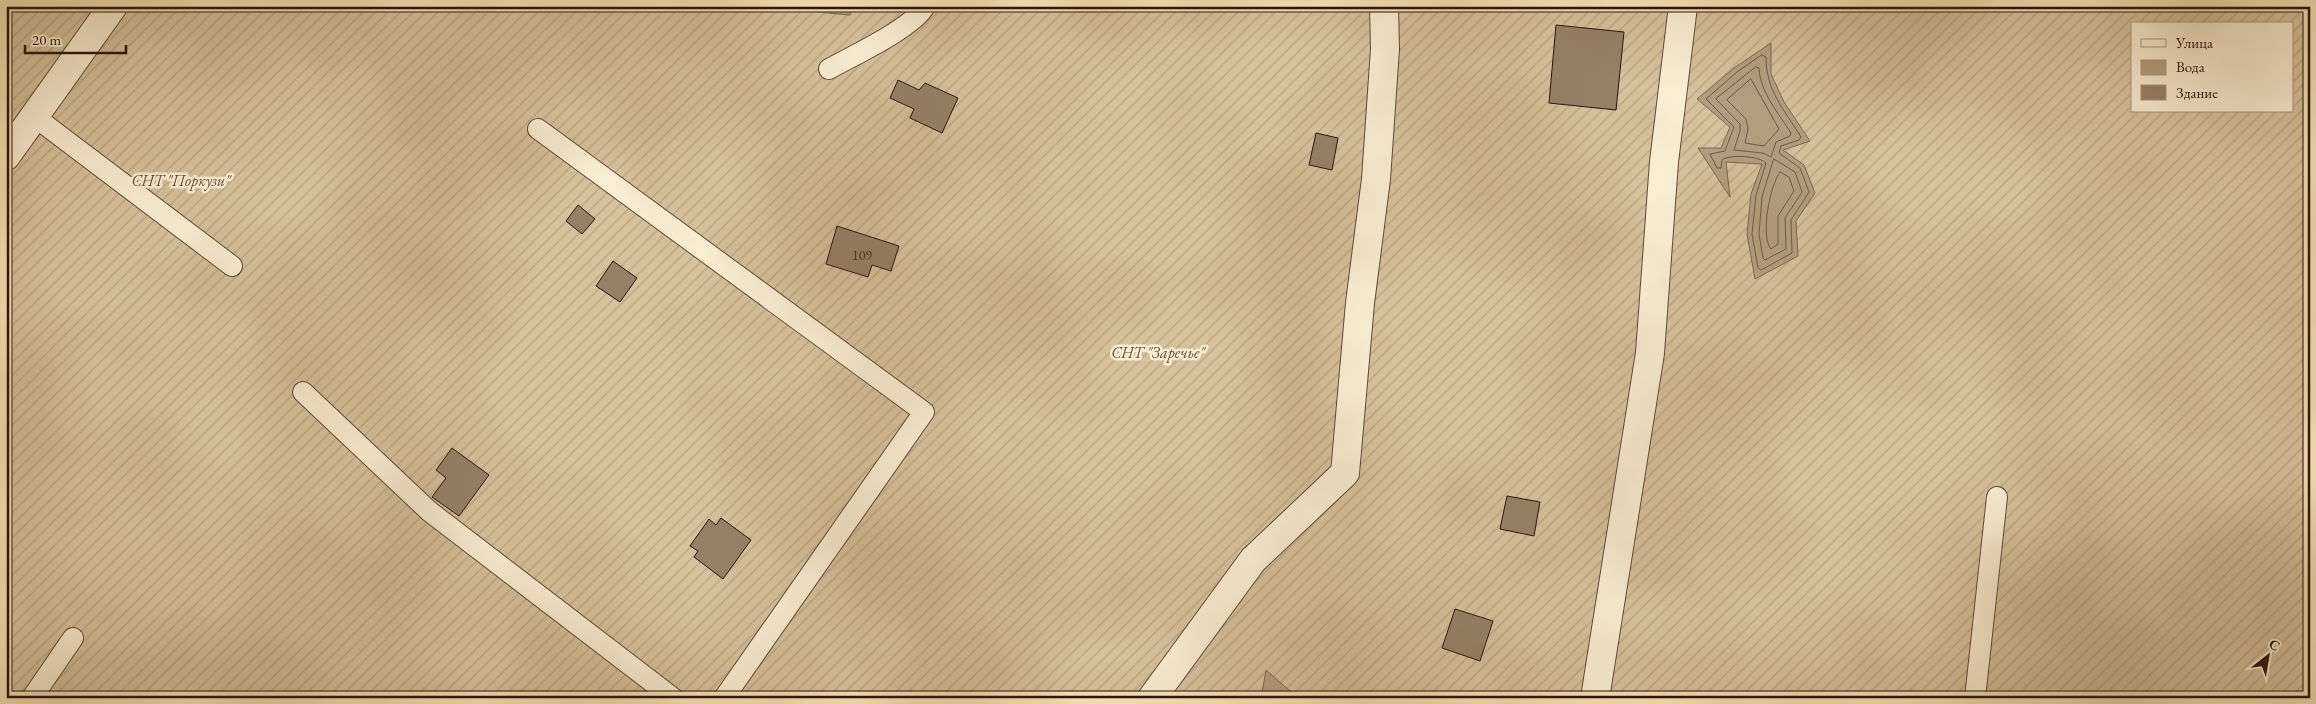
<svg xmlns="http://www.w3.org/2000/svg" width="2316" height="704" viewBox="0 0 2316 704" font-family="'EB Garamond',serif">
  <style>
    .garden { fill: url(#garden-furrows); stroke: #7f6a54; fill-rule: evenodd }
    .water { fill: #b29e7f; stroke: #7b6751 }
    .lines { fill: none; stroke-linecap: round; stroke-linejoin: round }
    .shore { stroke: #6e5946; stroke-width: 1 }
    .building { fill: #958166; stroke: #29140d }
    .lane-casing { stroke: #5d4838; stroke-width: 22 }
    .street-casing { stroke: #5d4838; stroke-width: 30 }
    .lane { stroke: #faeed2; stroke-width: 20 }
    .street { stroke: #faeed2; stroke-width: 28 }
    .labels { text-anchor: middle; stroke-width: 5; stroke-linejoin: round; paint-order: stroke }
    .number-label { font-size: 14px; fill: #442f23 }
    .park-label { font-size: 16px; font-style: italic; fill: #65513f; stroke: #faeed2 }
  </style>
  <defs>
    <pattern id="garden-furrows" width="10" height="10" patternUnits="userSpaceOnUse" patternTransform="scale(1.25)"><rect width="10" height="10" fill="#d5c19c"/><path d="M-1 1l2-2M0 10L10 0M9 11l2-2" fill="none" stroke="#b7a585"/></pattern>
  </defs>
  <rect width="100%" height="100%" fill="#f8e5b9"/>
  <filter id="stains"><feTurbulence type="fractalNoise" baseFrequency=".004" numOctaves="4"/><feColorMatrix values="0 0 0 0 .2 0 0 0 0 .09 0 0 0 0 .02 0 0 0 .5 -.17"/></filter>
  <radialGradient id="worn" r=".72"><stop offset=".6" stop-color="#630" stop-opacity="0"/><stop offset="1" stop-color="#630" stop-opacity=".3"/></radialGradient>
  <path class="garden" d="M6 6H2310V698H6ZM2132 24H2292V111H2132Z"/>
  <path class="water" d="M750 6H856L850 15Z
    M1771 43V74L1784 102 1810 141 1783 150 1804 165 1815 193 1796 221 1798 256 1755 279 1747 234 1751 194 1762 164 1726 162 1730 197 1698 148H1721L1730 127 1697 99 1734 68Z
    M1266 670 1298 698H1261Z"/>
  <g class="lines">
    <path class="shore" d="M1762 55 1766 57C1766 91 1784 109 1801 137L1799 140 1781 146 1779 153 1800 168 1809 192 1791 220 1792 253 1761 270 1758 268 1752 234 1756 195 1766 163C1760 156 1729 154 1722 160L1721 168H1717L1710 154 1725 151 1734 127 1706 99 1737 72Z
      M1756 67 1759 68C1760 92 1779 114 1791 133L1790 136 1776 142 1771 157 1763 153 1734 150 1740 131V124L1716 99Z
      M1751 79 1779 129 1764 146 1745 143 1748 129 1746 119 1727 100Z
      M1774 159 1795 172 1802 192 1785 218 1786 249 1765 260 1763 258 1759 234 1762 197Z
      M1780 172 1789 177 1794 191 1778 216V244L1771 249C1760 236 1770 185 1780 172Z"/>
  </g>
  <path class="building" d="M1556 25 1624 32 1616 110 1549 103Z
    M898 80 919 90 925 83 958 98 942 133 910 118 914 109 890 98Z
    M1316 133 1338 138 1332 170 1309 165Z
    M578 205 595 219 582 234 566 221Z
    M837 226 899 246 891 271 872 265 868 277 826 264Z
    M613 261 637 278 620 302 596 286Z
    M452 448 489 475 459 516 432 497 446 478 436 470Z
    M1507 496 1540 502 1534 536 1500 529Z
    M721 518 751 540 723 579 694 557 698 551 690 546 709 519 716 525Z
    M1455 609 1493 621 1480 661 1442 648Z"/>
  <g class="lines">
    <g class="lane-casing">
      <path id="lane" d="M829 69C852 56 913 28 925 6
        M35 117 232 266
        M538 129 924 412 724 698
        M303 392 429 511 673 698
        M32 698 73 638
        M1975 698 1997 497"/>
    </g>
    <g class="street-casing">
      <path id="street" d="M6 156 113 6
        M1152 698 1253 560 1345 473 1360 303 1376 179 1385 49 1384 6
        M1595 698 1650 353 1664 162 1683 6"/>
    </g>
    <use href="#lane" class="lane"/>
    <use href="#street" class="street"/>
  </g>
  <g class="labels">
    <g class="number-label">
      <text x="862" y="260">109</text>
    </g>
    <g class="park-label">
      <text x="181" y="186">СНТ "Поркузи"</text>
      <text x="1158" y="358">СНТ "Заречье"</text>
    </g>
  </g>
  <rect width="2316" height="704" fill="none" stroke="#f8e5b9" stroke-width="25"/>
  <rect x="8" y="8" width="2301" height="689" fill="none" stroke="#29140d" stroke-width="2.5"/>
  <rect x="12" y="12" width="2291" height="679" fill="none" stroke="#29140d"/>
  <rect x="2131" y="22" width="162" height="90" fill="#faeed2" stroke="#a69783"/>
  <rect x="2141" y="39" width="25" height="8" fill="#faeed2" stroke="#a69783"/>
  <text x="2176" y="48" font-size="15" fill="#29140d">Улица</text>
  <rect x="2141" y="60" width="25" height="15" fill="#b29e7f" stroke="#a69783"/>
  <text x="2176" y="72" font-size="15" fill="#29140d">Вода</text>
  <rect x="2141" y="85" width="25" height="15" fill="#958166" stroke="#a69783"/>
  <text x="2176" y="98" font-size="15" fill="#29140d">Здание</text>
  <g transform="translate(2268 656) rotate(31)" stroke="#faeed2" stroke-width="4" paint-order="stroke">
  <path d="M0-4L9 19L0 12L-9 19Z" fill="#29140d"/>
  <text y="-8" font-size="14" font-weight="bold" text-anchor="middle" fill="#29140d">С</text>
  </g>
  <path d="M25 45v8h101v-8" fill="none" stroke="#29140d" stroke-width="2.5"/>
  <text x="32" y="45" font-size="15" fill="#29140d" stroke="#faeed2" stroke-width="4" paint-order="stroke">20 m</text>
  <rect width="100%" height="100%" filter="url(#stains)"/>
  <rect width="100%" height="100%" fill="url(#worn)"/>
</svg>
